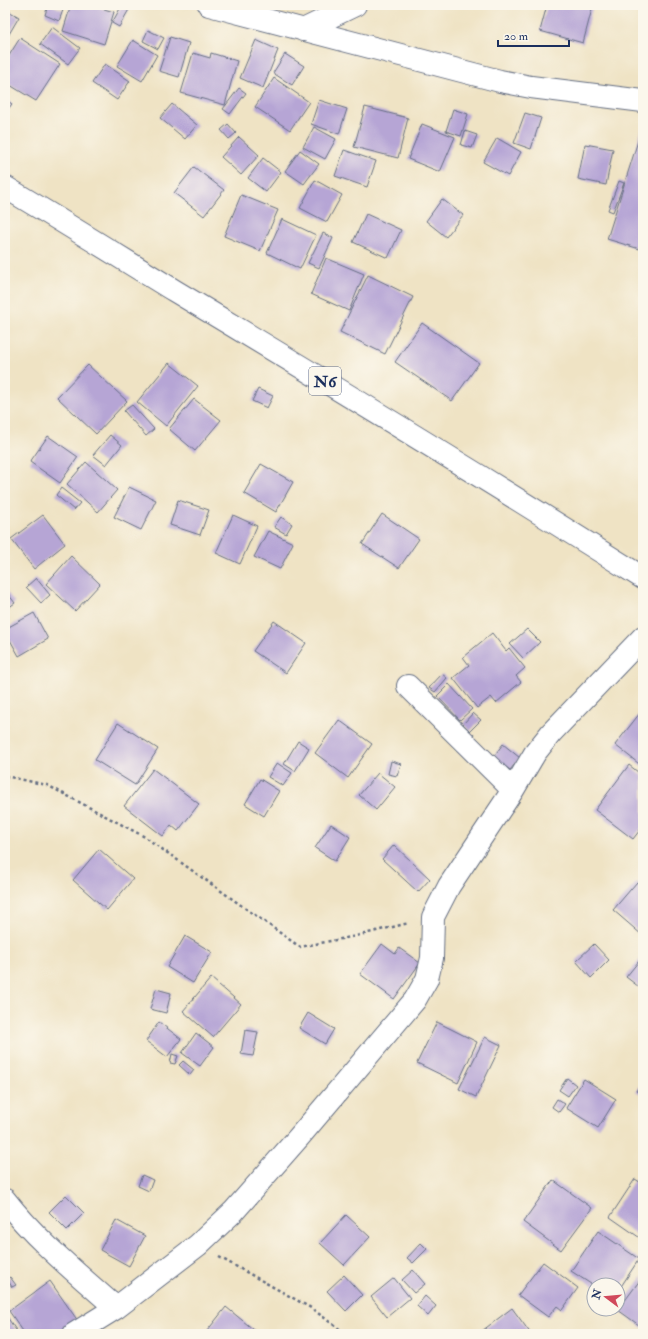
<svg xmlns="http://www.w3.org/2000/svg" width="648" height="1339" viewBox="0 0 648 1339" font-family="'IM FELL Double Pica',serif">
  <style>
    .building { fill: #b6a5d5 }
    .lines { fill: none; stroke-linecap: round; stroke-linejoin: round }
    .street-casing { stroke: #656e82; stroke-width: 24 }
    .highway-casing { stroke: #656e82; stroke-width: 24 }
    .path { stroke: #656e82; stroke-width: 2.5; stroke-dasharray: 3 3; stroke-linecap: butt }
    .street { stroke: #fff; stroke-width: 22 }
    .highway { stroke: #fff; stroke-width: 22 }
    .labels { text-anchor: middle; stroke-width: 4; stroke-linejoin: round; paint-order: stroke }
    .shield { fill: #fbf7ec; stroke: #5e6b89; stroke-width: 1 }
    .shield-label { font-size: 16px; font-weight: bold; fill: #1b2f5e }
  </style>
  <rect width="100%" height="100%" fill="#fbf7ec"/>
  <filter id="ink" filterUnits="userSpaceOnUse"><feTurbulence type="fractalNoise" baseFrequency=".025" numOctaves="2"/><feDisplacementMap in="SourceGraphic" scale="8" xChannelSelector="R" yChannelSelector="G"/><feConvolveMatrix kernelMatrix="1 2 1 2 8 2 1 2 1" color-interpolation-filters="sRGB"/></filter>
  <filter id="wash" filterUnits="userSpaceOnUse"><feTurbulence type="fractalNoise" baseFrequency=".012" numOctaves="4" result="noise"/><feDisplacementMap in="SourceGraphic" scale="16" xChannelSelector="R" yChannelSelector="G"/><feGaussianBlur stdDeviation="0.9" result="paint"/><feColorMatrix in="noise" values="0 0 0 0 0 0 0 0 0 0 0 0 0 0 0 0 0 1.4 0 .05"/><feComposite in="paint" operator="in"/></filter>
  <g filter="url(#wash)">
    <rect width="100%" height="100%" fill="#efe3c4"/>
    <g id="blocks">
      <path class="building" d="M48 5H52L63 10 59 21 45 15Z
        M71 5H91L114 12 104 44 63 31Z
        M122 5 131 6 119 27 112 23Z
        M547 5H593L583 43 540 31Z
        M5 9 19 17 5 41Z
        M52 27 80 48 68 64 40 44Z
        M148 30 164 38 158 49 143 41Z
        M170 37 189 43 179 77 159 71Z
        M20 38 60 64 36 101 5 82V62Z
        M133 40 157 55 142 81 117 66Z
        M256 40 278 50 263 88 240 78Z
        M193 53 210 58 211 53 237 61 225 105 181 93Z
        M285 54 304 66 292 85 273 73Z
        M105 64 130 81 117 100 92 83Z
        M274 78 309 102 290 130 255 107Z
        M239 88 246 93 230 114 223 109Z
        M5 99 12 104 5 113Z
        M319 100 347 109 339 134 311 124Z
        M172 104 197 125 185 139 160 118Z
        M365 107 408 118 398 158 354 147Z
        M453 109 468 114 461 136 446 131Z
        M525 113 541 118 531 149 514 143Z
        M228 124 236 133 229 139 221 130Z
        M422 124 455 137 440 172 408 159Z
        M314 127 336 139 325 159 303 147Z
        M642 128 643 129V250L607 239Z
        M465 131 477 135 472 148 461 145Z
        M239 137 259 155 241 175 221 157Z
        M497 138 521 152 508 176 483 162Z
        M585 144 613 149 606 185 578 179Z
        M300 150 319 164 304 184 285 171Z
        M344 150 376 161 367 187 335 176Z
        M263 158 281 172 266 192 248 178Z
        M194 167 224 190 204 216 174 193Z
        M315 180 342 195 327 222 300 208Z
        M619 181 624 183 613 212 608 210Z
        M241 195 278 210 260 251 224 236Z
        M442 199 463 215 446 237 426 221Z
        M366 214 401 230 388 258 353 242Z
        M282 219 316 235 300 269 267 253Z
        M323 233 333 238 319 268 308 263Z
        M326 258 364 274 349 311 311 294Z
        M368 275 413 297 385 354 340 332Z
        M422 323 479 363 452 401 395 362Z
        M169 363 198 386 166 426 137 402Z
        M88 365 127 401 96 434 57 397Z
        M258 389 273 396 267 408 252 401Z
        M194 399 221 420 195 451 169 429Z
        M132 405 154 429 146 436 124 411Z
        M110 435 122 445 106 465 93 455Z
        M48 436 78 457 60 483 30 462Z
        M86 462 117 490 98 512 67 484Z
        M261 464 293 482 276 512 244 493Z
        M129 487 156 500 141 530 114 517Z
        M61 488 80 503 74 510 56 495Z
        M178 500 209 510 200 535 170 525Z
        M382 514 419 539 399 568 362 544Z
        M43 515 65 544 34 569 11 539Z
        M233 515 257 526 240 564 216 553Z
        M281 517 292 524 286 534 274 527Z
        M268 531 293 543 280 569 254 557Z
        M71 556 100 584 75 611 46 584Z
        M36 578 50 595 41 603 26 587Z
        M5 590 15 603 5 610Z
        M34 613 48 639 19 656 5 631V629Z
        M274 621 306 643 286 673 253 651Z
        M527 629 540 642 523 658 510 644Z
        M492 633 506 651 509 648 525 668 516 676 521 682 496 703 491 697 477 708 453 678 469 665 463 657Z
        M442 674 447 678 435 692 429 688Z
        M449 684 472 709 460 720 437 696Z
        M473 713 481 720 470 731 463 724Z
        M640 713 643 716V767L615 745Z
        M339 720 372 744 348 778 315 753Z
        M118 723 158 749 135 785 95 760Z
        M298 741 309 748 295 771 284 764Z
        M503 744 520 758 510 770 493 757Z
        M391 761 401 764 397 776 388 774Z
        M277 763 292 773 283 786 268 777Z
        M629 765 643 776V826L633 839 595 810Z
        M153 769 199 804 178 831 171 825 163 836 124 806Z
        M378 773 395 787 376 810 359 795Z
        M260 779 279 791 264 816 245 804Z
        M331 824 350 837 335 861 315 848Z
        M394 845 430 879 418 892 382 859Z
        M99 849 133 879 107 910 73 880Z
        M637 882 643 887 642 935 613 910Z
        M185 936 212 952 193 983 167 967Z
        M382 944 395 954 399 948 420 963 394 999 360 974Z
        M594 944 609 960 591 978 576 961Z
        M643 956V990L626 977Z
        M211 978 241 1004 213 1037 183 1011Z
        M156 989 171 993 166 1013 150 1009Z
        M308 1013 334 1029 325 1044 299 1028Z
        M159 1022 181 1039 167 1057 146 1041Z
        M437 1022 477 1042 458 1083 417 1063Z
        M245 1030 258 1032 253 1056 241 1054Z
        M196 1033 214 1047 200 1066 182 1053Z
        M485 1037 501 1045 476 1097 459 1089Z
        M172 1054 178 1056 175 1064 170 1063Z
        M183 1061 194 1070 190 1075 179 1065Z
        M567 1078 576 1085 568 1096 559 1090Z
        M584 1079 616 1099 598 1128 566 1108Z
        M643 1080V1095L636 1091Z
        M557 1099 565 1104 559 1112 552 1107Z
        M142 1175 153 1180 149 1191 138 1186Z
        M635 1179 643 1184V1240L610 1217Z
        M553 1180 592 1208 561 1250 523 1222Z
        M66 1195 84 1213 67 1230 49 1212Z
        M346 1215 370 1237 344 1265 320 1243Z
        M116 1220 145 1236 129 1266 100 1250Z
        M598 1231 639 1259 618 1291V1285L594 1286 571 1271Z
        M421 1243 427 1249 413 1263 407 1258Z
        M543 1262 578 1288 562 1310 557 1306 548 1317 518 1295Z
        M413 1270 425 1284 414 1293 402 1280Z
        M344 1275 362 1295 346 1311 327 1291Z
        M643 1276V1328L618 1310Z
        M10 1277 16 1285 12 1287 7 1279Z
        M394 1278 410 1298 387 1317 371 1297Z
        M50 1281 78 1321 60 1334H25L9 1311Z
        M425 1296 436 1306 428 1316 417 1306Z
        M226 1307 259 1334H210L207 1331Z
        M512 1308 531 1334H478Z
        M5 1314 18 1333 16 1334H5Z"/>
    </g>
  </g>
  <g filter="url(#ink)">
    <use href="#blocks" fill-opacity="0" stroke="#656e82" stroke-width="1"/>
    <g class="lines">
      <g class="street-casing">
        <path id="street" d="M209 5 500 81 531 87 643 101
          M303 30 355 5
          M408 686 513 790
          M5 1200C37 1241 78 1274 116 1308L198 1245 234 1211 299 1137 415 1000 427 979 432 958 433 917 449 886 513 790 535 753 551 733 643 637
          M74 1334 116 1308"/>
      </g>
      <g class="highway-casing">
        <path id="highway" d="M5 187C62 221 118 256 175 291 332 385 488 480 643 578"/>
      </g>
      <path class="path" d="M5 776 47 785 145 837 300 947 356 936 409 923
        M219 1257 311 1308 346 1334"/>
      <use href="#street" class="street"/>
      <use href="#highway" class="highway"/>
    </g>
  </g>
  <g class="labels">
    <rect class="shield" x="309" y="367" width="32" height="28" rx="3"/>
    <g class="shield-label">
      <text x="325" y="387">N6</text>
    </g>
  </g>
  <rect width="648" height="1339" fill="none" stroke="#fbf7ec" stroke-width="20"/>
  <g transform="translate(606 1297) rotate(286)"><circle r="19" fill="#fbf7ec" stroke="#a1a7b3"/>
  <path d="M0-3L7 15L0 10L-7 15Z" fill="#d1495b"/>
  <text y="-6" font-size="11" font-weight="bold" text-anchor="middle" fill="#1b2f5e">N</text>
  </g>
  <path d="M498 40v6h71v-6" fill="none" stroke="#1b2f5e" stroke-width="2"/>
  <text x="504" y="40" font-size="12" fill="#1b2f5e" stroke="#fbf7ec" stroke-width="3" paint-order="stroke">20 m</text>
</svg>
